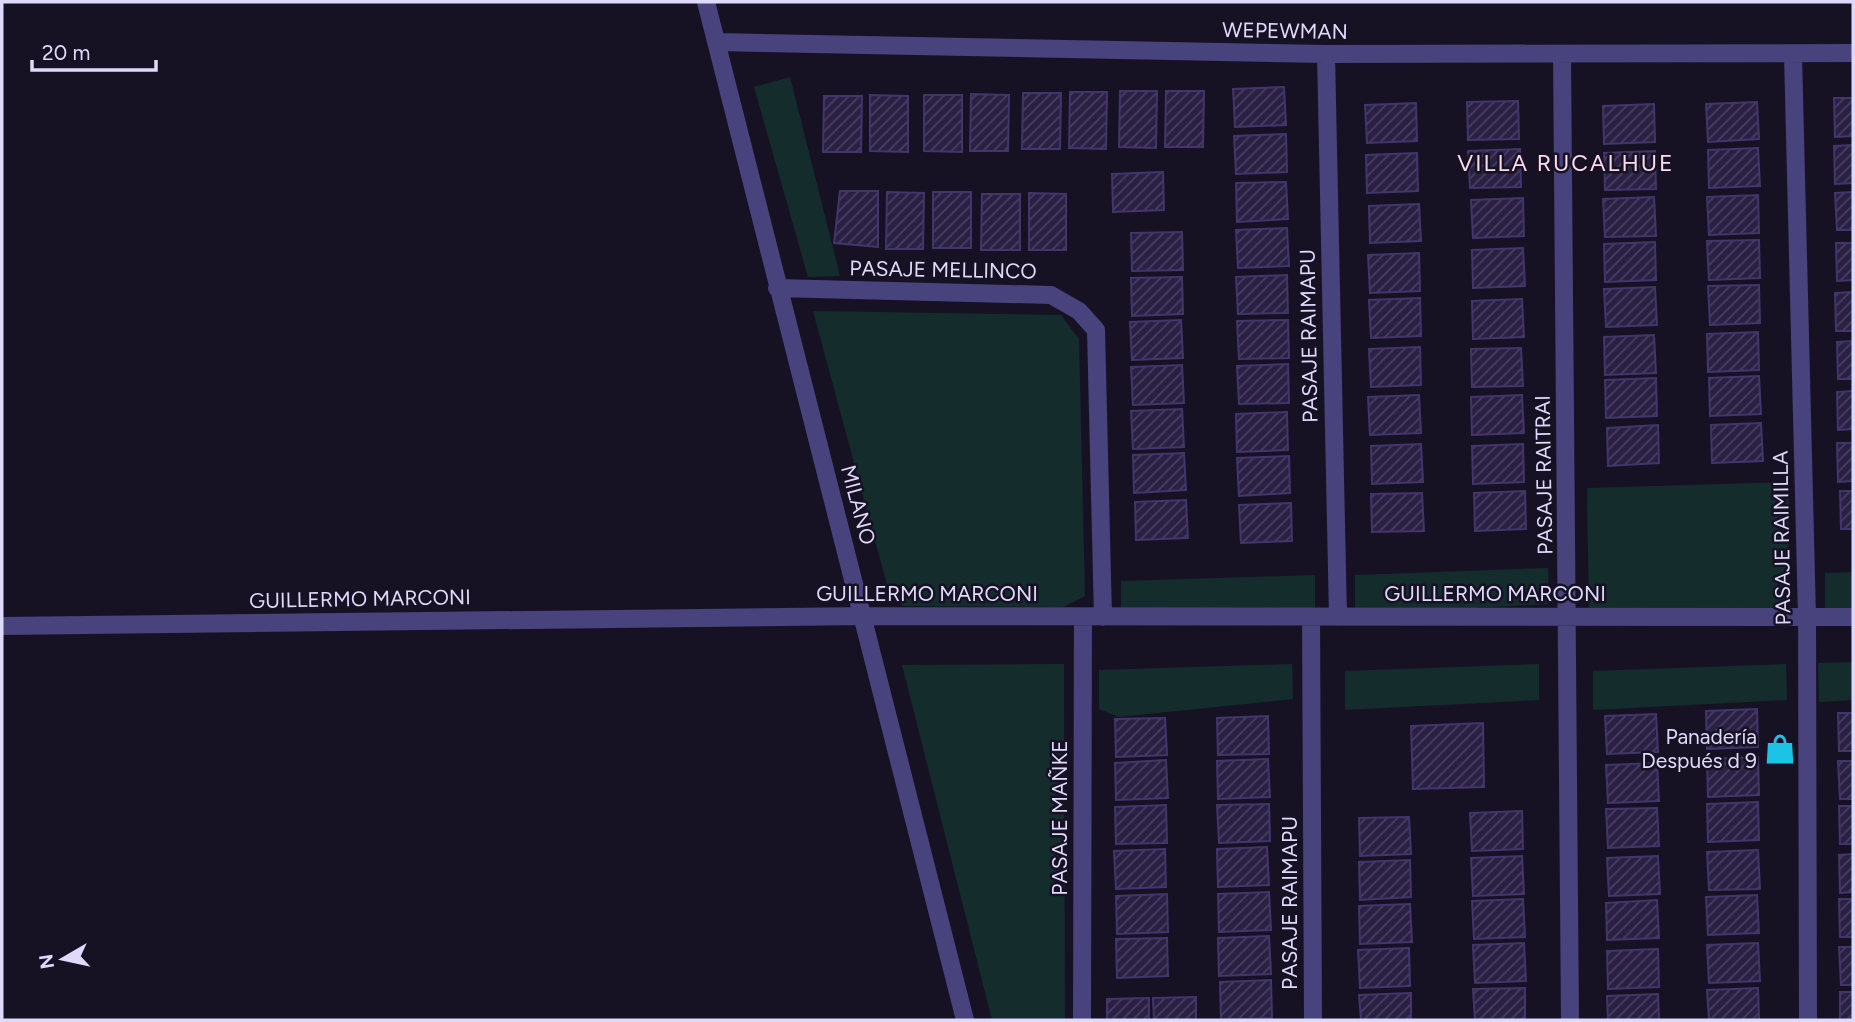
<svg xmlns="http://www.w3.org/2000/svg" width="1855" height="1022" viewBox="0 0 1855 1022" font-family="Figtree,sans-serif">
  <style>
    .grass { fill: #152c2d }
    .building { fill: url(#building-hatch); stroke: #43356c; stroke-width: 2 }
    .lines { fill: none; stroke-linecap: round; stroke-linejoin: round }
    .minor { stroke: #48427d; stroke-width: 18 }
    .labels { text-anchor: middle; stroke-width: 5; stroke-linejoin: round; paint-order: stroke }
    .street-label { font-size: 21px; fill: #dfd9fa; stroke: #161224 }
    .poi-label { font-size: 21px; fill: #dfd9fa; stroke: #161224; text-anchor: end }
    .neighbourhood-label { font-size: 23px; letter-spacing: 2px; fill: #fbdbed; stroke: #161224 }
  </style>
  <defs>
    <pattern id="building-hatch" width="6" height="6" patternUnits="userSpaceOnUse" patternTransform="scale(1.75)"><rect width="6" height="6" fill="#292043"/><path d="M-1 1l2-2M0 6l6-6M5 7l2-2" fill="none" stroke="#48405f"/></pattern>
  </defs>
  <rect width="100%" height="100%" fill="#161224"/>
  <path class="grass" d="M790 77 840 276 808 277 754 87Z
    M813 311 1061 315 1079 339 1085 596 1064 607 903 606 889 592Z
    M1789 482 1788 608 1589 615 1587 488Z
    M1548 568 1549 604 1355 614V575Z
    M1853 572V611L1825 613V573Z
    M1315 575V610L1121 620V581Z
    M1853 662V700L1819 702 1818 663Z
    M1064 664 1065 1020H992L902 665Z
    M1292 664 1293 699 1119 717 1099 709V670Z
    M1539 664V700L1345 710V671Z
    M1786 664 1787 700 1593 710V671Z"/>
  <path class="building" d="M1284 87 1286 125 1235 127 1233 89Z
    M1120 91H1157L1156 148 1119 147Z
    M1166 91H1204L1203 147H1165Z
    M1070 92H1107L1106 149 1069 148Z
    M1023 93H1061L1060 149H1022Z
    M971 94 1009 95 1008 151H970Z
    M870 95 908 96V152L870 151Z
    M924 95H962V152L924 151Z
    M824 96H862L861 152H823Z
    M1834 98H1853V136L1835 137Z
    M1518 101 1519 139 1468 140 1467 102Z
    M1757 102 1759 139 1708 142 1706 104Z
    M1416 103 1417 141 1367 143 1365 105Z
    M1654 104 1655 142 1604 144 1603 106Z
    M1286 134 1287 172 1236 174 1234 136Z
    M1853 145V183L1835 184 1834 146Z
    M1758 148 1760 186 1709 188 1708 150Z
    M1520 149 1521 187 1470 188 1468 151Z
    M1655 151 1656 189 1605 190 1604 153Z
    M1417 153 1418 191 1367 193 1366 155Z
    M1163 172 1164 210 1113 212 1112 174Z
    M1286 182 1288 219 1237 222 1236 183Z
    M840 191H878V247L834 243Z
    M887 192 924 193 923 249H886Z
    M933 192H971V248H933Z
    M1853 192V230H1837L1835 193Z
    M1029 193 1066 194V250H1029Z
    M982 194H1020V250H981Z
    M1758 195 1759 233 1709 235 1707 197Z
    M1654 197 1656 236 1605 237 1603 199Z
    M1523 198 1524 236 1473 238 1471 200Z
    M1419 204 1421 241 1370 243 1369 206Z
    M1287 228 1289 266 1238 268 1236 230Z
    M1182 232 1183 270 1132 271 1131 233Z
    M1759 240 1760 278 1709 280 1707 241Z
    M1655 242 1656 280 1605 282 1604 244Z
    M1836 243H1853V280L1837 281Z
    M1523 248 1525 286 1473 288 1472 250Z
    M1419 253 1420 291 1370 293 1368 255Z
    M1287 275 1288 313 1238 314 1236 277Z
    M1182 277 1183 314 1132 316 1131 278Z
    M1759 285 1760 323 1710 325 1708 286Z
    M1655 287 1657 325 1606 327 1604 289Z
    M1853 292V331H1836L1835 293Z
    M1420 298 1421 336 1371 338 1369 300Z
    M1522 299 1524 337 1473 339 1472 301Z
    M1181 320 1183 358 1132 360 1130 322Z
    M1288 320 1289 358 1239 359 1237 321Z
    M1758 332 1759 370 1708 372 1707 334Z
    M1654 335 1656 373 1605 375 1604 337Z
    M1853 341V379H1838L1837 342Z
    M1420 347 1421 385 1371 387 1369 349Z
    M1521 348 1523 386 1472 387 1471 349Z
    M1288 364 1289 403 1239 404 1237 366Z
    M1182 365 1184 403 1133 405 1131 367Z
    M1759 376 1761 414 1710 416 1709 378Z
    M1656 378 1657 416 1606 418 1605 380Z
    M1853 391V429L1838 430 1837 392Z
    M1419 395 1421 433 1370 435 1368 397Z
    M1522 395 1524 433 1472 435 1471 397Z
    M1182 409 1184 447 1133 449 1131 411Z
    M1287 412 1288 450 1237 452 1236 414Z
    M1761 423 1763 461 1712 463 1711 425Z
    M1658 425 1659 463 1608 466 1607 428Z
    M1837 443H1853V481L1838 482Z
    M1421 444 1423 482 1372 484 1371 446Z
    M1523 444 1524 482 1473 484 1472 446Z
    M1184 453 1186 490 1134 493 1133 455Z
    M1289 456 1290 493 1239 496 1237 458Z
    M1525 491 1526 529 1475 531 1474 493Z
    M1840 491H1853V529H1841Z
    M1422 493 1424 531 1372 532 1371 494Z
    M1186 500 1188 538 1136 540 1135 502Z
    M1291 503 1292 541 1241 543 1239 505Z
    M1757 709 1758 747 1707 749 1706 711Z
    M1838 713H1853V751H1839Z
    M1656 714 1658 752 1607 754 1605 716Z
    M1268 716 1269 754 1218 755 1217 718Z
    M1165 718 1167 755 1116 757 1115 719Z
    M1483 723 1484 787 1413 789 1411 726Z
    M1758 757 1759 795 1708 797 1707 759Z
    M1268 759 1270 797 1218 799 1217 761Z
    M1166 760 1168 798 1116 800 1115 763Z
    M1838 761H1853V799H1840Z
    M1657 763 1659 801 1608 803 1606 765Z
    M1758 802 1759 840 1708 842 1707 804Z
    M1269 804 1270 841 1219 843 1217 805Z
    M1166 805 1167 843 1116 844 1115 807Z
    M1839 806H1853V844H1840Z
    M1657 808 1659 846 1608 848 1606 809Z
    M1522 811 1523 849 1472 851 1470 813Z
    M1409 817 1411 854 1360 856 1359 818Z
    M1267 847 1269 885 1218 887 1217 849Z
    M1165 849 1166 887 1116 889 1114 851Z
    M1758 850 1760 889 1709 890 1707 852Z
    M1853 854V892L1840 893 1839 855Z
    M1522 856 1524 894 1473 896 1471 858Z
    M1658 856 1660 894 1609 896 1607 858Z
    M1410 860 1411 897 1360 900 1359 862Z
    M1269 892 1271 930 1219 932 1218 894Z
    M1167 894 1168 932 1117 934 1116 896Z
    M1757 895 1759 933 1708 935 1706 897Z
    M1523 899 1525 937 1474 939 1472 901Z
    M1839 899H1853V937H1840Z
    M1657 900 1659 938 1607 940 1606 903Z
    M1410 904 1412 942 1360 944 1359 906Z
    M1269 936 1271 974 1219 976 1218 938Z
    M1167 938 1168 976 1117 978 1116 939Z
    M1524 943 1526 981 1475 983 1473 945Z
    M1758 943 1760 981 1709 983 1707 945Z
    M1839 947H1853V985H1841Z
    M1409 948 1410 986 1360 988 1358 950Z
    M1658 949 1659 987 1608 989 1607 951Z
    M1271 980 1272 1018 1221 1020 1220 982Z
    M1525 988V1020H1475L1473 989Z
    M1758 988 1759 1020H1709L1707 990Z
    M1840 992H1853V1020H1840Z
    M1411 993V1020H1361L1359 995Z
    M1658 994 1659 1020H1608L1607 996Z
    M1196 997V1020H1154L1153 998Z
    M1149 998V1020H1107V999Z"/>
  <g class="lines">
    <path class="minor" d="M706 2 965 1020
      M716 42 1326 54 1853 53
      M1326 54 1338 617
      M1562 55 1570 1020
      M1793 55 1807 617 1808 1020
      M777 288 1051 295 1079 311 1096 330 1103 617
      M1311 617 1313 1020
      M2 626 865 616 1853 617
      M1082 1020 1083 617"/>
  </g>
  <defs>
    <g id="shop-bare" transform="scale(2.415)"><path d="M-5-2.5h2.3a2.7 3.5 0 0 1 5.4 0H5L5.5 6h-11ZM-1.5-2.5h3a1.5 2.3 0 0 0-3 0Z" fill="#1bc4e4" stroke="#161224" stroke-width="2.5" paint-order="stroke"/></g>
  </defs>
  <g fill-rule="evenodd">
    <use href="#shop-bare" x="1780" y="749"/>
  </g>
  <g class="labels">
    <g class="street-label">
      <text transform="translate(1285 31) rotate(1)" y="7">WEPEWMAN</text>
      <text transform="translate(943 270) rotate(1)" y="7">PASAJE MELLINCO</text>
      <text transform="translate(1309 336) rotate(-91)" y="7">PASAJE RAIMAPU</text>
      <text transform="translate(1544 475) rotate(-91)" y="7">PASAJE RAITRAI</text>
      <text transform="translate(858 505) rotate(75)" y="7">MILANO</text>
      <text transform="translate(1782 538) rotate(-91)" y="7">PASAJE RAIMILLA</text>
      <text x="927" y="601">GUILLERMO MARCONI</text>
      <text x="1495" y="601">GUILLERMO MARCONI</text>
      <text transform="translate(360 599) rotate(-1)" y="7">GUILLERMO MARCONI</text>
      <text transform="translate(1060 818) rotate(-90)" y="7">PASAJE MAÑKE</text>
      <text transform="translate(1290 903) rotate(-90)" y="7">PASAJE RAIMAPU</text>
    </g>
    <g class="poi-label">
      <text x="1757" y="744">Panadería<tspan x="1757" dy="24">Después d 9</tspan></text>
    </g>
    <g class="neighbourhood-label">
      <text x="1566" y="171">VILLA RUCALHUE</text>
    </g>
  </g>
  <rect width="1855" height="1022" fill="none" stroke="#dfd9fa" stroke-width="7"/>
  <g transform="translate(63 959) rotate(261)" stroke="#161224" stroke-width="5" paint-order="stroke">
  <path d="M0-5L12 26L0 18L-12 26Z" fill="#dfd9fa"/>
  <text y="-10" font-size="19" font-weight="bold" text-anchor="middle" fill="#dfd9fa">N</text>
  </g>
  <path d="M32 60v10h124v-10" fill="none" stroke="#dfd9fa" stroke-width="3.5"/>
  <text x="42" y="60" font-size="21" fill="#dfd9fa" stroke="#161224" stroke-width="5" paint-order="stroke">20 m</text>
</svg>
